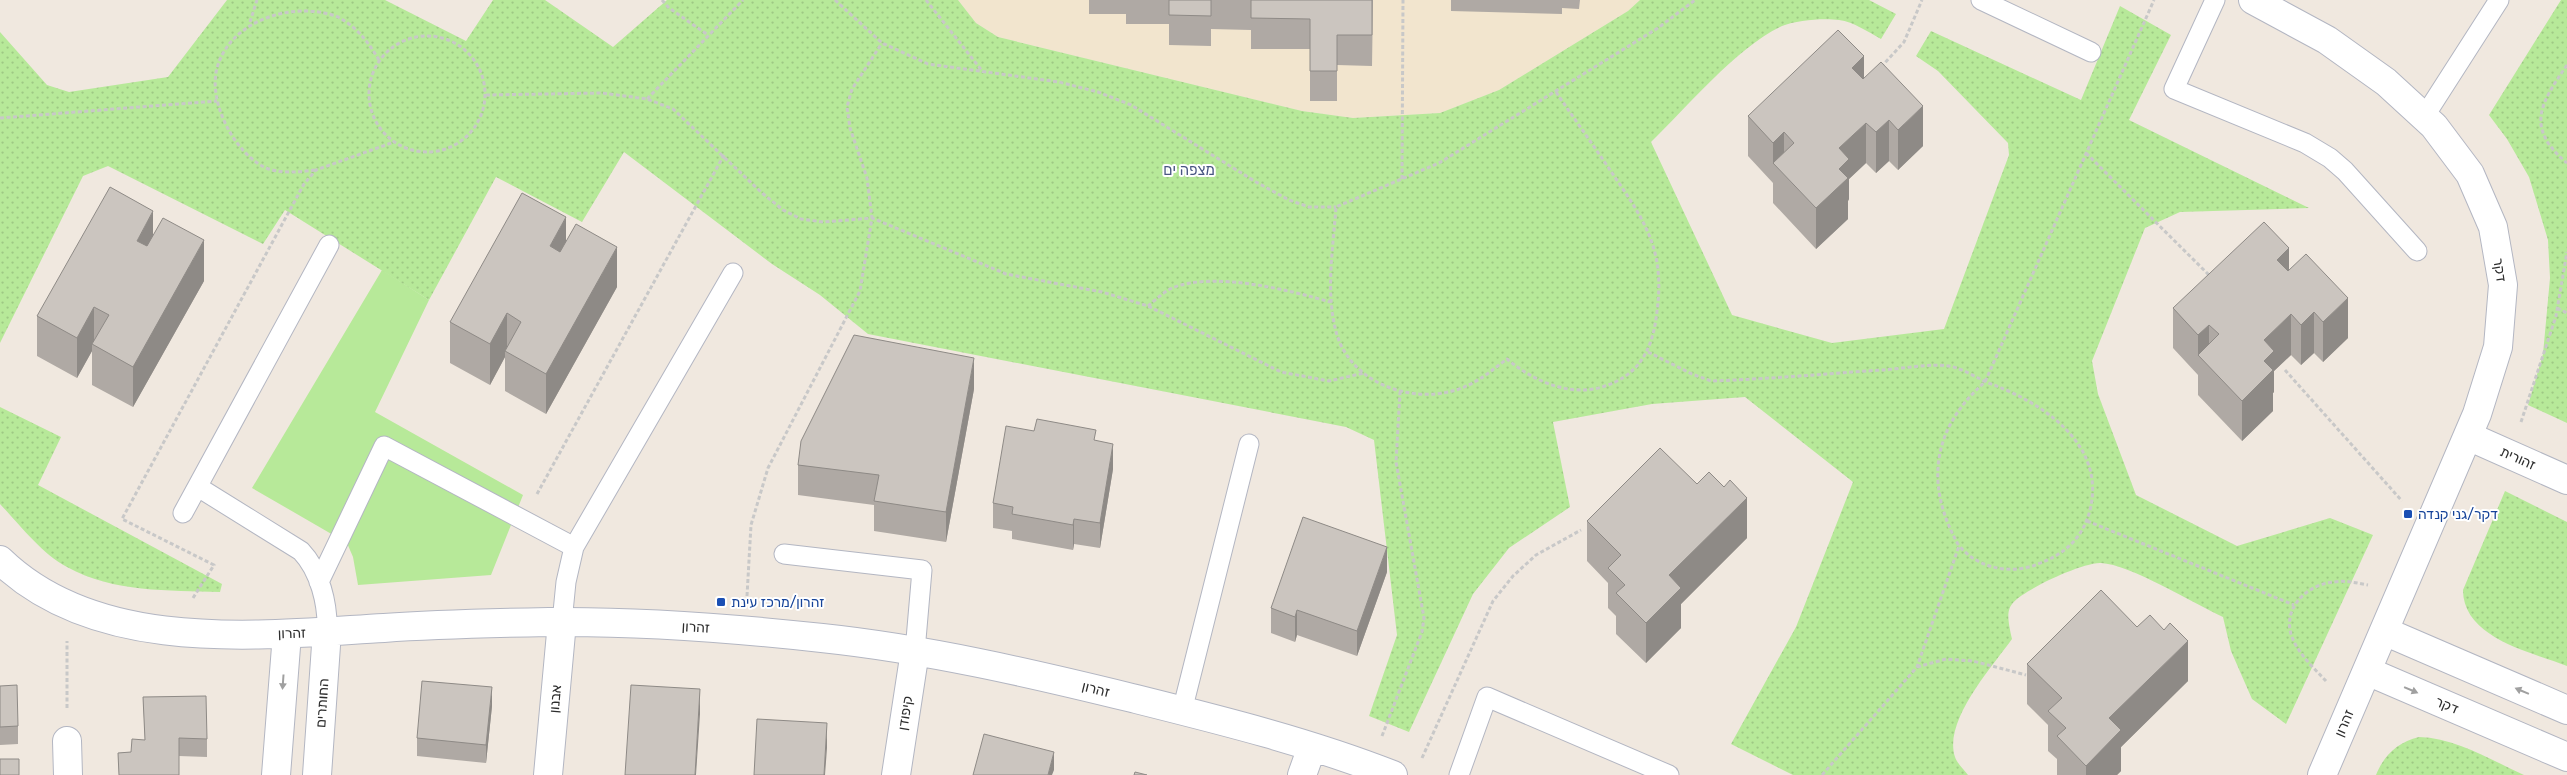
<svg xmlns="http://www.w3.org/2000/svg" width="2567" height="775" viewBox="0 0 2567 775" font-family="Rubik,'Noto Sans Hebrew',sans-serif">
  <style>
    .education { fill: #f2e5ce }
    .grass { fill: #b7e999 }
    .park { fill: url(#park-dots) }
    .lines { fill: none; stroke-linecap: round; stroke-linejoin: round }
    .service-casing { stroke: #b3b6c2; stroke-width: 21 }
    .minor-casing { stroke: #b3b6c2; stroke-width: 30 }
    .path { stroke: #c8c8c8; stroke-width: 3; stroke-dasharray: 4 2.5; stroke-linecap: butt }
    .service { stroke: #fff; stroke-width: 19 }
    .minor { stroke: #fff; stroke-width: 28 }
    .wall { fill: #afa9a4 }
    .shaded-wall { fill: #8e8a86 }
    .building { fill: #cbc5bf; stroke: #8e8a86 }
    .oneway { fill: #a0a0a0 }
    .transit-dot { fill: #1a4fb4; stroke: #fff; stroke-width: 2 }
    .labels { text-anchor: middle; stroke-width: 4; stroke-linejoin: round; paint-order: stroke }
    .street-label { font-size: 14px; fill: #2d2d2d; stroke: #fff }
    .transit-label { font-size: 14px; fill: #164399; stroke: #fff; text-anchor: start }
    .neighbourhood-label { font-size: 15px; fill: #495682; stroke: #fff }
  </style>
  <defs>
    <pattern id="park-dots" width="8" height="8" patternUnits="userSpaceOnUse" patternTransform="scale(1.25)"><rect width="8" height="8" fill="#b7e999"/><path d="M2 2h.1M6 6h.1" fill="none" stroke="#9ec884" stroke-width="1.8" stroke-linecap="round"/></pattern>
  </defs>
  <rect width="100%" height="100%" fill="#f0e8df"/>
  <path class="education" d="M958 0H1640L1628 11 1499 90 1440 113 1353 118 1302 111 998 37 976 23Z"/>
  <path class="grass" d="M382 270 429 300 375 412 523 495 491 575 358 585 353 557 347 543 252 488Z"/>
  <path class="park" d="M227 0H385L466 41 493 0H545L613 47 667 0H958L976 23 998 37 1302 111 1353 118 1440 113 1499 90 1628 11 1640 0H1869L1896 14 1881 39C1868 32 1854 22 1839 20 1823 18 1797 20 1782 26 1738 46 1687 107 1651 142L1732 315 1832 343 1944 329 2009 155 2008 143 1938 71 1916 56 1931 31 2081 100 2120 6 2171 35 2129 120 2309 208 2180 212 2145 228 2092 361 2098 394 2136 495 2237 546 2330 518 2373 535 2286 724 2252 699 2231 651 2223 617C2195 604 2129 564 2101 563 2087 562 2047 580 2034 588 2006 604 2005 608 2012 639 1992 667 1943 721 1955 757 1957 763 1964 770 1968 775H1793L1731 744 1796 627 1853 482 1745 397 1652 404 1553 422 1570 507 1509 548 1473 594 1409 732 1369 716 1397 635 1374 440 1346 427 868 334 820 295 772 264 624 152 582 222 496 177 429 300 285 210 263 244 108 166 83 176 0 343V32L47 85 69 92 168 77Z
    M2561 0H2567V423L2528 405 2543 354 2550 278 2548 240 2529 177 2507 139 2489 115Z
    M0 407 61 437 38 485 222 584 220 592C168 590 114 593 67 567 42 554 19 524 0 504Z
    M2505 491 2567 522V666C2531 652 2463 638 2463 590Z
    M2419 737C2456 738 2491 760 2524 775H2376C2384 755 2398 742 2419 737Z"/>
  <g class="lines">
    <g class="service-casing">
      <path id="service" d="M1981 0 2091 52
        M2215 0 2174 89 2305 143 2330 158 2345 171 2417 251
        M2424 117 2499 0
        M198 487 301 551C320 571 328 604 327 631
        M183 513 329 245
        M784 554 922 570 915 651
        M319 582 384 446 574 547
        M562 622 566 582 574 547 733 273
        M1182 711 1249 444
        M1459 775 1487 697 1669 775"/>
    </g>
    <g class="minor-casing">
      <path id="minor" d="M2253 0 2327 40 2386 82 2434 126 2470 174 2493 227 2503 285 2498 347 2477 414 2322 775
        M2468 436 2567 480
        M0 560C98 655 260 635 384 628 439 624 494 623 549 622 640 621 731 628 822 638 926 649 1030 673 1132 698 1220 720 1309 742 1393 775
        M2384 631 2567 710
        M2367 671 2567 757
        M67 741 68 775
        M276 775 287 634
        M317 775 327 631
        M548 775 562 622
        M896 775 915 651
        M1302 775 1312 747"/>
    </g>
    <path class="path" d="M662 0 669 8 708 35
      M835 0 882 43 928 64 1059 82 1098 92 1131 105 1256 182 1289 200 1309 207H1336
      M926 0 983 72
      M250 22 257 0
      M369 94a58 58 0 1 1 116 0a58 58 0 1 1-116 0Z
      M2567 65C2540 104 2525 128 2567 163
      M1881 67 1904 42 1922 0
      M1556 92C1573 117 1591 142 1608 167 1626 194 1647 221 1655 253 1661 277 1659 301 1655 325 1649 356 1635 376 1605 386 1571 398 1533 381 1507 359 1491 371 1476 384 1456 390 1410 404 1352 383 1337 335 1325 295 1333 249 1336 207L1439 163 1658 28 1695 0
      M486 95 602 93 647 99 673 109 762 193 783 210 801 219 823 222 872 218 1006 274 1102 292 1148 306 1281 372 1329 381 1364 373
      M647 99 743 0
      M0 118 217 101
      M2086 153 2211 277
      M315 170C299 172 282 174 266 168 234 153 208 102 217 68 230 20 294 0 338 17 358 28 368 42 379 60
      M1402 179 1403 0
      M1148 306C1155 300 1164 292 1172 288 1214 271 1289 290 1330 302
      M2557 308 2567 313
      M1648 352 1692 374 1711 381C1768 379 1824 374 1881 370 1901 369 1930 363 1949 366 1965 369 1979 380 1994 385 2046 405 2106 446 2090 510 2083 538 2065 554 2038 564 2018 572 1995 571 1976 560 1970 557 1964 551 1959 546
      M2285 370 2402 501
      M2521 422 2556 316 2567 252
      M537 494 724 155
      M2087 521 2294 605
      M747 596 751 525 768 468 860 291 872 218 867 178 850 128 847 107 852 89 882 43
      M193 598 214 565 122 519 304 184 316 170 394 142
      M1917 667 1946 659 1973 661 2026 675
      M2326 681C2313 667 2297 653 2291 634 2283 607 2308 584 2334 582 2346 580 2356 583 2368 585
      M67 708V641
      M1382 736 1422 632 1424 618 1396 462 1400 392
      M1422 758 1493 601 1513 576 1536 555 1581 530
      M1822 775 1917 667 1959 546C1924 485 1932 428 1985 382L2154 0"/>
    <use href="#service" class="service"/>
    <use href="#minor" class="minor"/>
  </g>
  <path class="wall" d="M1089 0H1373L1372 66 1337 65V101H1310V49H1251V30L1211 29V46L1169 45V24H1126V14H1089Z
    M1451 0H1580L1579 9 1562 8V14L1451 11Z
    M1864 78 1923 146 1898 170 1889 161 1876 173 1866 163 1849 179V199L1848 201V219L1816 249 1773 203V183L1748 156V116Z
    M153 235 204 281 133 407 92 385V351L77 378 37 356V316Z
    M566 240 617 287 546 414 505 391V357L490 385 450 363V322Z
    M2289 270 2348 338 2323 362 2314 353 2301 365 2291 355 2274 371V392L2273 393V411L2242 441 2198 395V375L2173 348V308Z
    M974 389 946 542 874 531V505L798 495V465Z
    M1096 441 1113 469 1100 548 1074 544 1073 550 1012 539V531L993 528V503Z
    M1697 484 1747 538 1681 604V628L1646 663 1616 634V616L1608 608V583L1587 561V521Z
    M1387 572 1357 656 1297 635 1295 642 1271 633V608Z
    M2027 664 2188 681 2121 747V771L2117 775H2057V759L2048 751V725L2027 704Z
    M0 686 18 726V744L0 745Z
    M143 697 207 739V757L179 756V775H119L118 753 131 752 145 740Z
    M492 706 486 763 417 756V738Z"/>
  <path class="shaded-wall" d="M1864 56V97L1852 68Z
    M1923 106V146L1898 170V130Z
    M1889 120V161L1876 173V132Z
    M1866 123V163L1849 179V199L1848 201V219L1816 249V208L1839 148Z
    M1784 132V173L1773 163V143Z
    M153 211V251L137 241Z
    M566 217V258L550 246Z
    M204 240V281L133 407V367Z
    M617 247V287L546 414V374Z
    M2289 248V288L2277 260Z
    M2348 298V338L2323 362V322Z
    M94 307V345L92 344V351L77 378V338Z
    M2314 312V353L2301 365V325Z
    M507 313V352L505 351V357L490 385V344Z
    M2291 314V355L2274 371V392L2273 393V411L2242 441V401L2264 340Z
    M2209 325V365L2198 355V335Z
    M974 358V389L946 542V512Z
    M1113 444V469L1100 548V523Z
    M1747 498V538L1681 604V628L1646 663V623L1669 575Z
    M1074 519V544L1073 550V525Z
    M1387 547V572L1357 656V631Z
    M1297 610V635L1295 642V617Z
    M2188 641V681L2121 747V771L2117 775H2086V766L2109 718Z
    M492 687V706L486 763V745Z
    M700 689V714L696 775H695Z
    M827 723V748L825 775H824Z
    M1054 752V770L1052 775H1048Z"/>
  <path class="building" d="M1169 0H1211V16L1169 15Z
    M1251 0H1372V35H1337V71H1310V19L1251 18Z
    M1838 30 1864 56 1852 68 1863 79 1881 62 1923 106 1898 130 1889 120 1876 132 1866 123 1839 148 1849 159 1839 169 1848 178 1816 208 1773 163 1794 143 1784 132 1773 143 1748 116Z
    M110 187 153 211 137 241 147 246 163 218 204 240 133 367 92 344 109 315 94 307 77 338 37 316Z
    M522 193 566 217 550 246 560 252 576 224 617 247 546 374 505 351 521 322 507 313 490 344 450 322Z
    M2264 222 2289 248 2277 260 2288 271 2306 254 2348 298 2323 322 2314 312 2301 325 2291 314 2264 340 2274 351 2264 361 2273 370 2242 401 2198 355 2219 334 2209 325 2198 335 2173 308Z
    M854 335 974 358 946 512 874 501 879 475 798 465 801 441Z
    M1037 419 1096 430 1094 440 1113 444 1100 523 1074 519 1073 525 1012 514 1013 507 993 503 1006 426 1034 431Z
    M1660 448 1697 484 1709 472 1724 487 1730 480 1747 498 1669 575 1681 588 1646 623 1616 593 1625 585 1608 568 1621 555 1587 521Z
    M1303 517 1387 547 1357 631 1297 610 1295 617 1271 608Z
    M2101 590 2137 627 2150 615 2164 630 2170 623 2188 641 2109 718 2121 730 2086 766 2057 736 2066 728 2048 711 2062 698 2027 664Z
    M422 681 492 687 486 745 417 738Z
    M17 685 18 726 0 727V686Z
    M631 685 700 689 695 775H625Z
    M206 696 207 739 179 738V775H119L118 753 131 752 132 739 145 740 143 697Z
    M757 719 827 723 824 775H754Z
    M984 734 1054 752 1048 775H973Z
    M0 759H19V775H0Z
    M1135 772 1147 775H1134Z"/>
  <defs><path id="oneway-solid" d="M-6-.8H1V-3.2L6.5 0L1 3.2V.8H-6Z" transform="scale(1.25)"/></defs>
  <g class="oneway">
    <use href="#oneway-solid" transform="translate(283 682) rotate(94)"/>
    <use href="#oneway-solid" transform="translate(2411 690) rotate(23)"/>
    <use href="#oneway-solid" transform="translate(2522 691) rotate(-157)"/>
  </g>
  <g class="transit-dot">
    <rect x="2403" y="509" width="10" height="10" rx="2.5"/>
    <rect x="716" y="597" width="10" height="10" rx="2.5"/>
  </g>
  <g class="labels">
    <g class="street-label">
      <text transform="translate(2500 270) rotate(82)" y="5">דקר</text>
      <text transform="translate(2518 458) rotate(24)" y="5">זהורית</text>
      <text transform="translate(696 627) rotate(3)" y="5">זהרון</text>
      <text transform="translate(292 633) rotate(-2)" y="5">זהרון</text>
      <text transform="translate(1096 689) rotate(14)" y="5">זהרון</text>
      <text transform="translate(555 699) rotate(-85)" y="5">אבנון</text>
      <text transform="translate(322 703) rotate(-86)" y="5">החותרים</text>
      <text transform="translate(2447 705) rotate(23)" y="5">דקר</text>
      <text transform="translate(905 713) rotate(-81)" y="5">קיפודן</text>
      <text transform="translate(2344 723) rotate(-67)" y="5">זהרון</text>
    </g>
    <g class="transit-label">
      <text x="2418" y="519">דקר/גני קנדה</text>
      <text x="731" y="607">זהרון/מרכז עינת</text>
    </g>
    <g class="neighbourhood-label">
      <text x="1189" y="175">מצפה ים</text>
    </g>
  </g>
</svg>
